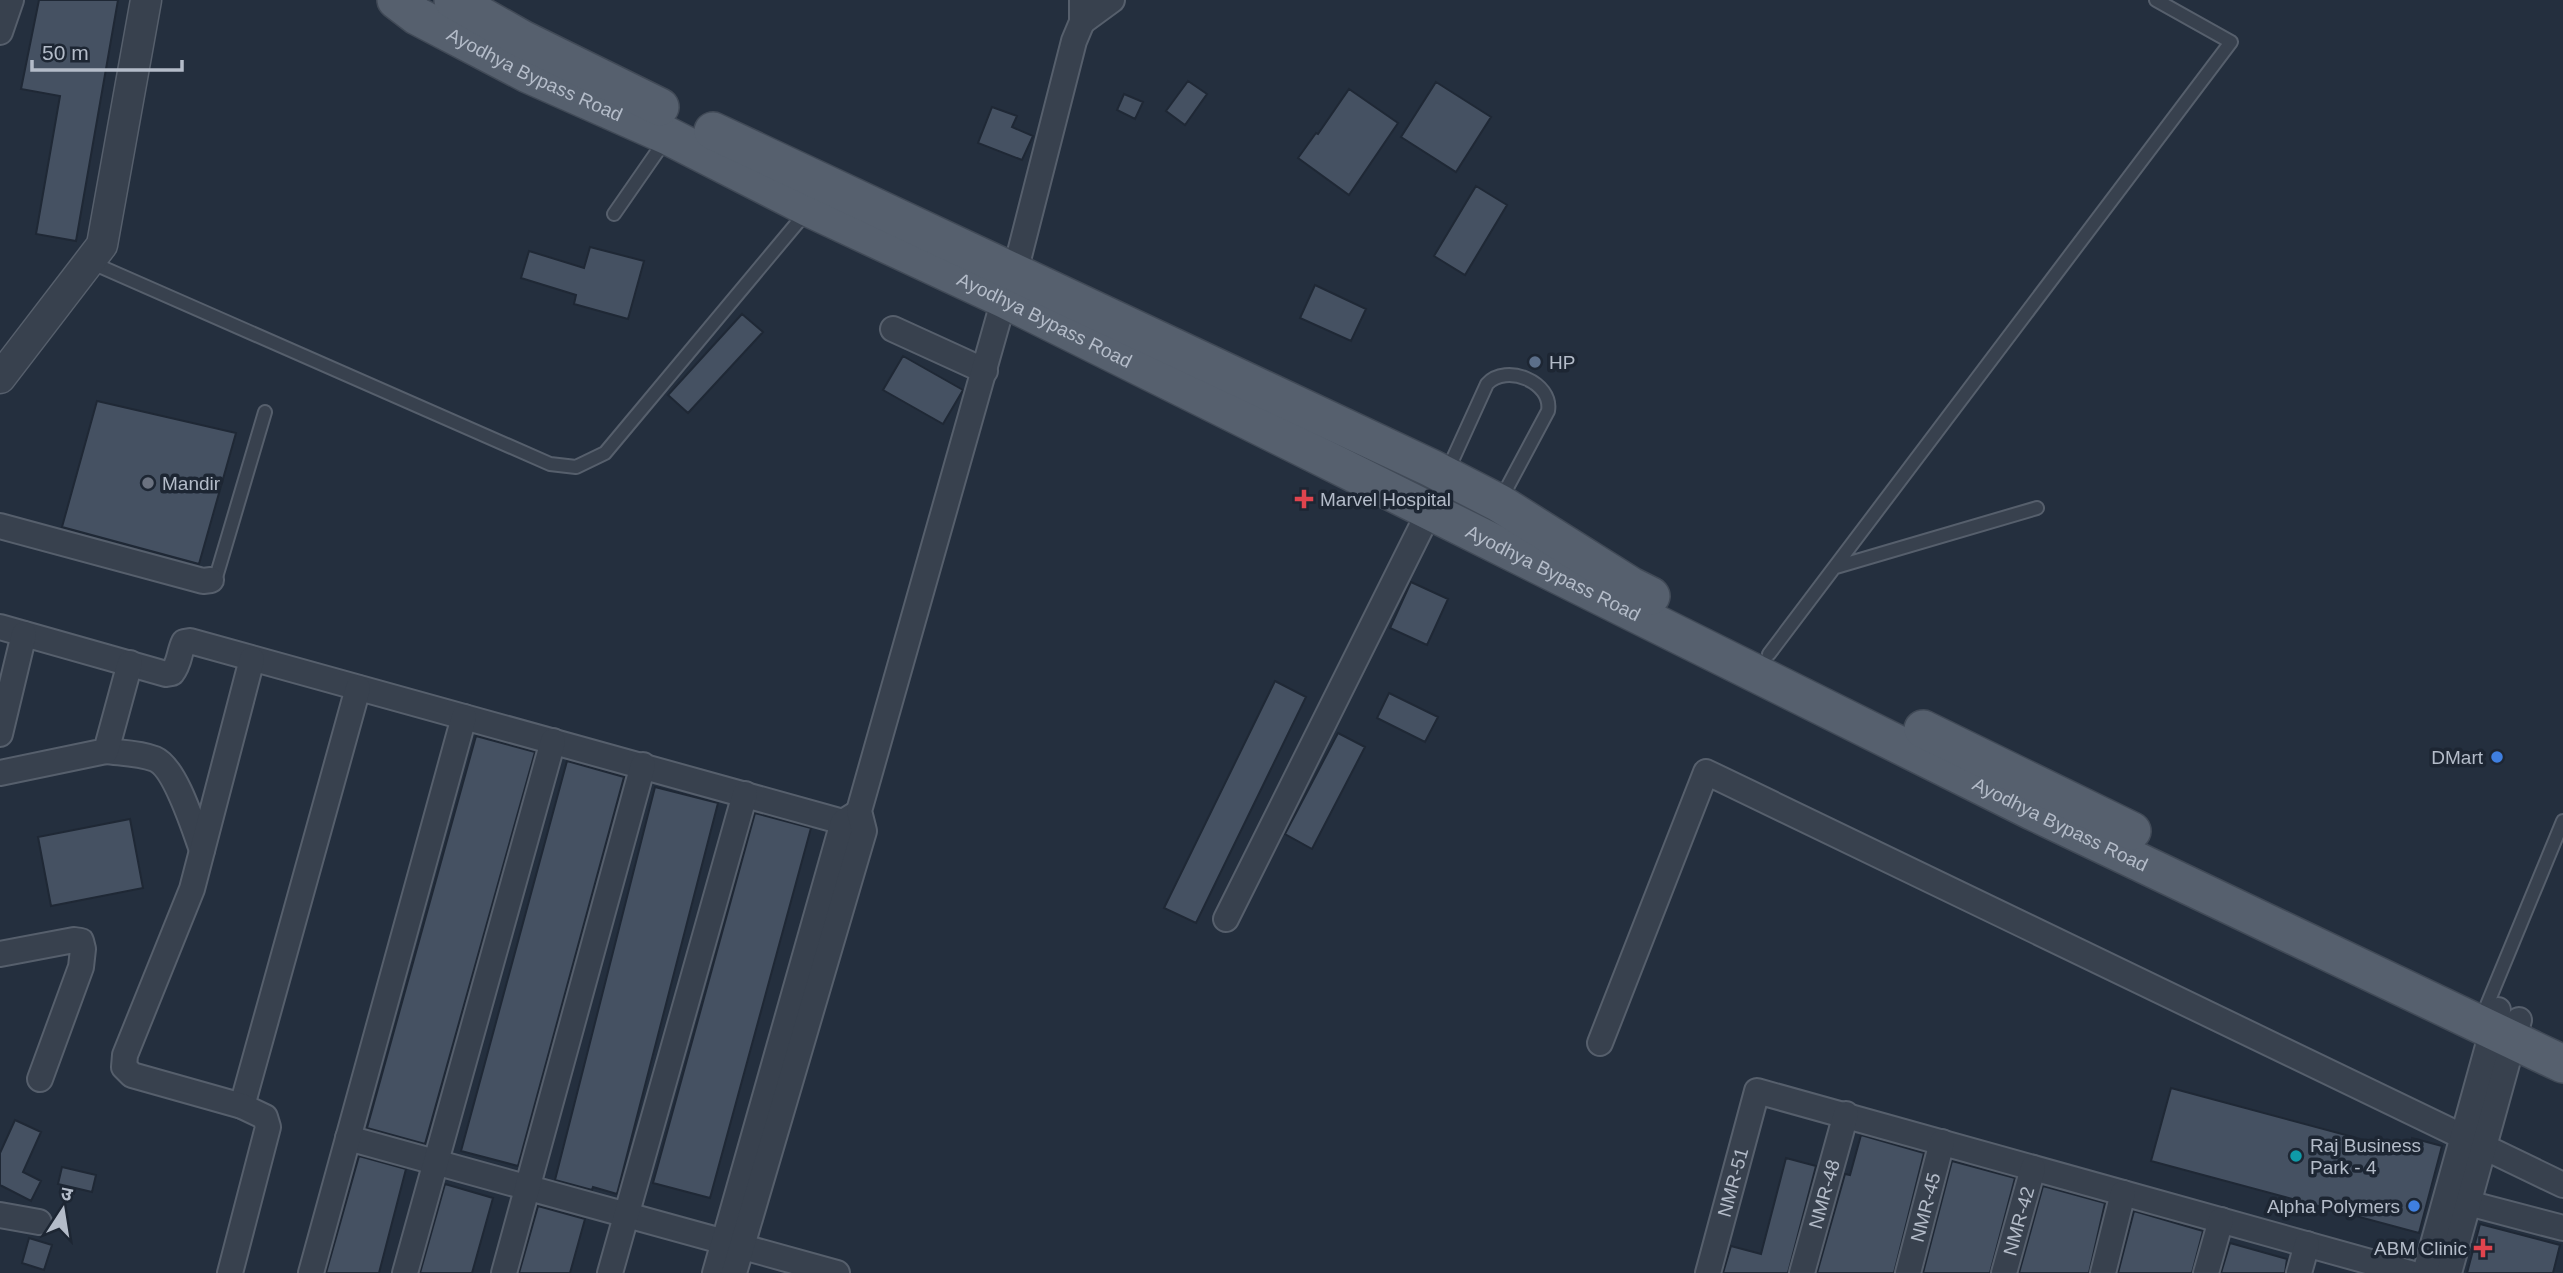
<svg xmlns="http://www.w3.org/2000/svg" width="2563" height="1273" viewBox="0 0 2563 1273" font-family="Helvetica,'Noto Sans Devanagari',sans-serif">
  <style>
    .building { fill: #455162; stroke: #1f2835; stroke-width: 2 }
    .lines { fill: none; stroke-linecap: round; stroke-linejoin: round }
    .service-casing { stroke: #565f6c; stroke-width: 16 }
    .minor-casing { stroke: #565f6c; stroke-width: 28 }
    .tertiary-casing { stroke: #565f6c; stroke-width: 33 }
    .primary-casing { stroke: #414a57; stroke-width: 40 }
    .service { stroke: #38414e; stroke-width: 12 }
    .minor { stroke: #38414e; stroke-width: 24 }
    .tertiary { stroke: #38414e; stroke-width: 30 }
    .primary { stroke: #56606e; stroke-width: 37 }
    .service-dot { fill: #5c6f8a; stroke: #1d2633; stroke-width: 2.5 }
    .worship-dot { fill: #6b7280; stroke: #1d2633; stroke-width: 2.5 }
    .health-dot { fill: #e0444e; stroke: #1d2633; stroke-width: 2.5 }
    .shop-dot { fill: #3f7fe0; stroke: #1d2633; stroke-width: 2.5 }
    .culture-dot { fill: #0f9aa8; stroke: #1d2633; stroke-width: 2.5 }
    .labels { text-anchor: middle; stroke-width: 7; stroke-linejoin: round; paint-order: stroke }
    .street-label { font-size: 19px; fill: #b4bcc9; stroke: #1d2633 }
    .poi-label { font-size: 19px; fill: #b4bcc9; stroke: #1d2633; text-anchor: start }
  </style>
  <rect width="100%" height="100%" fill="#242f3e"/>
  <path class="building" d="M39 0H118L76 241 36 234 60 96 21 89Z
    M1188 81 1207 94 1185 125 1166 111Z
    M1436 82 1491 117 1456 172 1401 137Z
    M1349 89 1398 123 1349 195 1298 158 1316 133 1318 134Z
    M1124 94 1143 102 1135 119 1117 110Z
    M992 107 1017 116 1012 127 1033 136 1022 160 978 143Z
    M1476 186 1507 205 1465 275 1434 256Z
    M590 247 644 261 628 319 574 304 576 295 521 278 529 251 584 268Z
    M1315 285 1366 309 1351 341 1300 318Z
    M742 314 763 332 688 413 668 395Z
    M903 356 963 390 943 424 883 390Z
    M97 401 236 433 199 564 62 527Z
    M1411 582 1448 599 1427 645 1390 628Z
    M1275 681 1306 697 1196 923 1164 908Z
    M1389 693 1438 717 1425 742 1377 718Z
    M1338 733 1365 747 1312 849 1285 834Z
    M476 736 535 752 425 1144 367 1128Z
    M567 761 624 777 518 1166 461 1151Z
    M655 787 718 803 617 1194 593 1187 592 1190 555 1180Z
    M755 813 811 828 710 1198 653 1183Z
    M130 819 143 888 51 906 38 837Z
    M2171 1088 2409 1152 2412 1138 2442 1146 2419 1233 2151 1161Z
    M15 1120 41 1132 23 1172 41 1181 31 1201 0 1185V1153Z
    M1861 1135 1924 1153 1894 1273H1817L1845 1174 1850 1175Z
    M359 1156 406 1169 379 1273H326Z
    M1786 1158 1816 1166 1788 1273H1723L1731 1246 1761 1254Z
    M1952 1161 2015 1178 1990 1273H1923Z
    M62 1167 96 1175 92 1192 58 1184Z
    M445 1184 493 1198 472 1273H420Z
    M2043 1186 2105 1203 2089 1273H2019Z
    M538 1206 585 1219 570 1273H519Z
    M2134 1211 2203 1231 2192 1273H2118Z
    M2480 1224 2560 1245 2553 1273H2467Z
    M29 1238 52 1245 44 1270 22 1263Z
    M2230 1243 2287 1259 2285 1273H2221Z"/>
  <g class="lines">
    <g class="service-casing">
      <path id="service" d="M614 214 666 139
        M90 262 550 464 576 467 605 453 808 210
        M1447 472 1487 384C1506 363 1553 382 1548 411L1501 499
        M1836 567 2037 508
        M211 580 217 574 265 412
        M1769 654 2231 42 2156 0
        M2487 1005 2563 821"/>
    </g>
    <g class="minor-casing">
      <g id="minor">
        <path d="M1082 22 1112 0"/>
        <path d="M0 32 11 0"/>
        <path d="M893 329 985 371"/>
        <path d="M0 526 203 581 211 580"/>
        <path d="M0 627 166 674 172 673C180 663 179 652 184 642L190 641 843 822"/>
        <path d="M0 734 24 634"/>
        <path d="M106 751C122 753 139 753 155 759 176 768 194 829 202 850"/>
        <path d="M0 773 106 751 130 663"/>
        <path d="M1226 919 1429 512"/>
        <path d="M0 954 74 940 81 941 83 949 81 967 40 1079"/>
        <path d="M1600 1043 1706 772 2563 1185"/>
        <path d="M242 1106 358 688"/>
        <path d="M348 1138 837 1273"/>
        <path d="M2468 1203 2563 1228"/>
        <path d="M0 1215 39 1222"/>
        <path d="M230 1273 268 1127 265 1117 242 1106 132 1075 124 1067 125 1055 192 889 252 659"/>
        <path d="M311 1273 464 717"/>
        <path d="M405 1273 553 741"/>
        <path d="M504 1273 643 765"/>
        <path d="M610 1273 745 794"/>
        <path d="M715 1273 843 822 856 814"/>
        <path d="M734 1273 864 831 859 811 1004 299 1015 272 1074 41 1082 22V0"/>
        <path id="s1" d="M1708 1273 1757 1091 2410 1273"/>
        <path id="s2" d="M1802 1273 1846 1114"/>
        <path id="s3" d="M1908 1273 1942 1142"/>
        <path id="s4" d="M2004 1273 2033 1168"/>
        <path d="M2103 1273 2123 1193"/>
        <path d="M2206 1273 2221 1220"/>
        <path d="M2299 1273 2307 1244"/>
        <path d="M2425 1273 2498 1010"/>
        <path d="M2449 1273 2519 1020"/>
      </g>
    </g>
    <g class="tertiary-casing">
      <path id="tertiary" d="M0 378 102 245 146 0"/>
    </g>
    <g class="primary-casing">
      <g id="primary">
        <path id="s5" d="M396 0 417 16 528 74 668 136 809 208 1004 299 2032 811 2563 1064"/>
        <path d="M453 0 522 39 660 107"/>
        <path d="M713 131 1431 468 1499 503 1631 586 1651 596"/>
        <path d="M1923 729 2132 831"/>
      </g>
    </g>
    <use href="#service" class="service"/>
    <use href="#minor" class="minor"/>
    <use href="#tertiary" class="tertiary"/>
    <use href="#primary" class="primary"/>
  </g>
  <circle class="service-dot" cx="1535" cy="362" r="7"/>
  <circle class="worship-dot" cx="148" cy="483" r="7"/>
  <g class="health-dot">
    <path d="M1300.5 488.5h7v7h7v7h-7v7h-7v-7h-7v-7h7z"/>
    <path d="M2479.5 1237.5h7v7h7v7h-7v7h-7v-7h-7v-7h7z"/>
  </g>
  <g class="shop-dot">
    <circle cx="2497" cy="757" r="7"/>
    <circle cx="2414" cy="1206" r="7"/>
  </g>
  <circle class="culture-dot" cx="2296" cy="1156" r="7"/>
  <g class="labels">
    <g class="street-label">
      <text dy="7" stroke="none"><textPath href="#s5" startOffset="158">Ayodhya Bypass Road</textPath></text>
      <text dy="7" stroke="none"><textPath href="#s5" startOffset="724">Ayodhya Bypass Road</textPath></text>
      <text dy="7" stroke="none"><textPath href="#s5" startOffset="1292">Ayodhya Bypass Road</textPath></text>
      <text dy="7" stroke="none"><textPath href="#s5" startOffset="1858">Ayodhya Bypass Road</textPath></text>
      <text dy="7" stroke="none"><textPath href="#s1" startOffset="94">NMR-51</textPath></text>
      <text dy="7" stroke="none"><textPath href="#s2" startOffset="82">NMR-48</textPath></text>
      <text dy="7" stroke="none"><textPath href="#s3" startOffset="68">NMR-45</textPath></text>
      <text dy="7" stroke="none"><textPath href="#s4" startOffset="54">NMR-42</textPath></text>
    </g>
    <g class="poi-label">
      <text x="1549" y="369">HP</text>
      <text x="162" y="490">Mandir</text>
      <text x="1320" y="506">Marvel Hospital</text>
      <text x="2483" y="764" text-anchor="end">DMart</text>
      <text x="2310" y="1152">Raj Business<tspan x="2310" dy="22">Park - 4</tspan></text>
      <text x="2400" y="1213" text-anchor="end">Alpha Polymers</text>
      <text x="2467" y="1255" text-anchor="end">ABM Clinic</text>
    </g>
  </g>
  <g transform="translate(63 1210) rotate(12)" stroke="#1d2633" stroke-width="5" paint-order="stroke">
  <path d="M0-5L12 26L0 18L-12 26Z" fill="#b4bcc9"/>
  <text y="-10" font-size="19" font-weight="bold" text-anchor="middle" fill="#b4bcc9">उ</text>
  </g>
  <path d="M32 60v10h150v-10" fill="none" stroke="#b4bcc9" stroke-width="3.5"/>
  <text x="42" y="60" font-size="21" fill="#b4bcc9" stroke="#1d2633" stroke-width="5" paint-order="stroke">50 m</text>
</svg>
